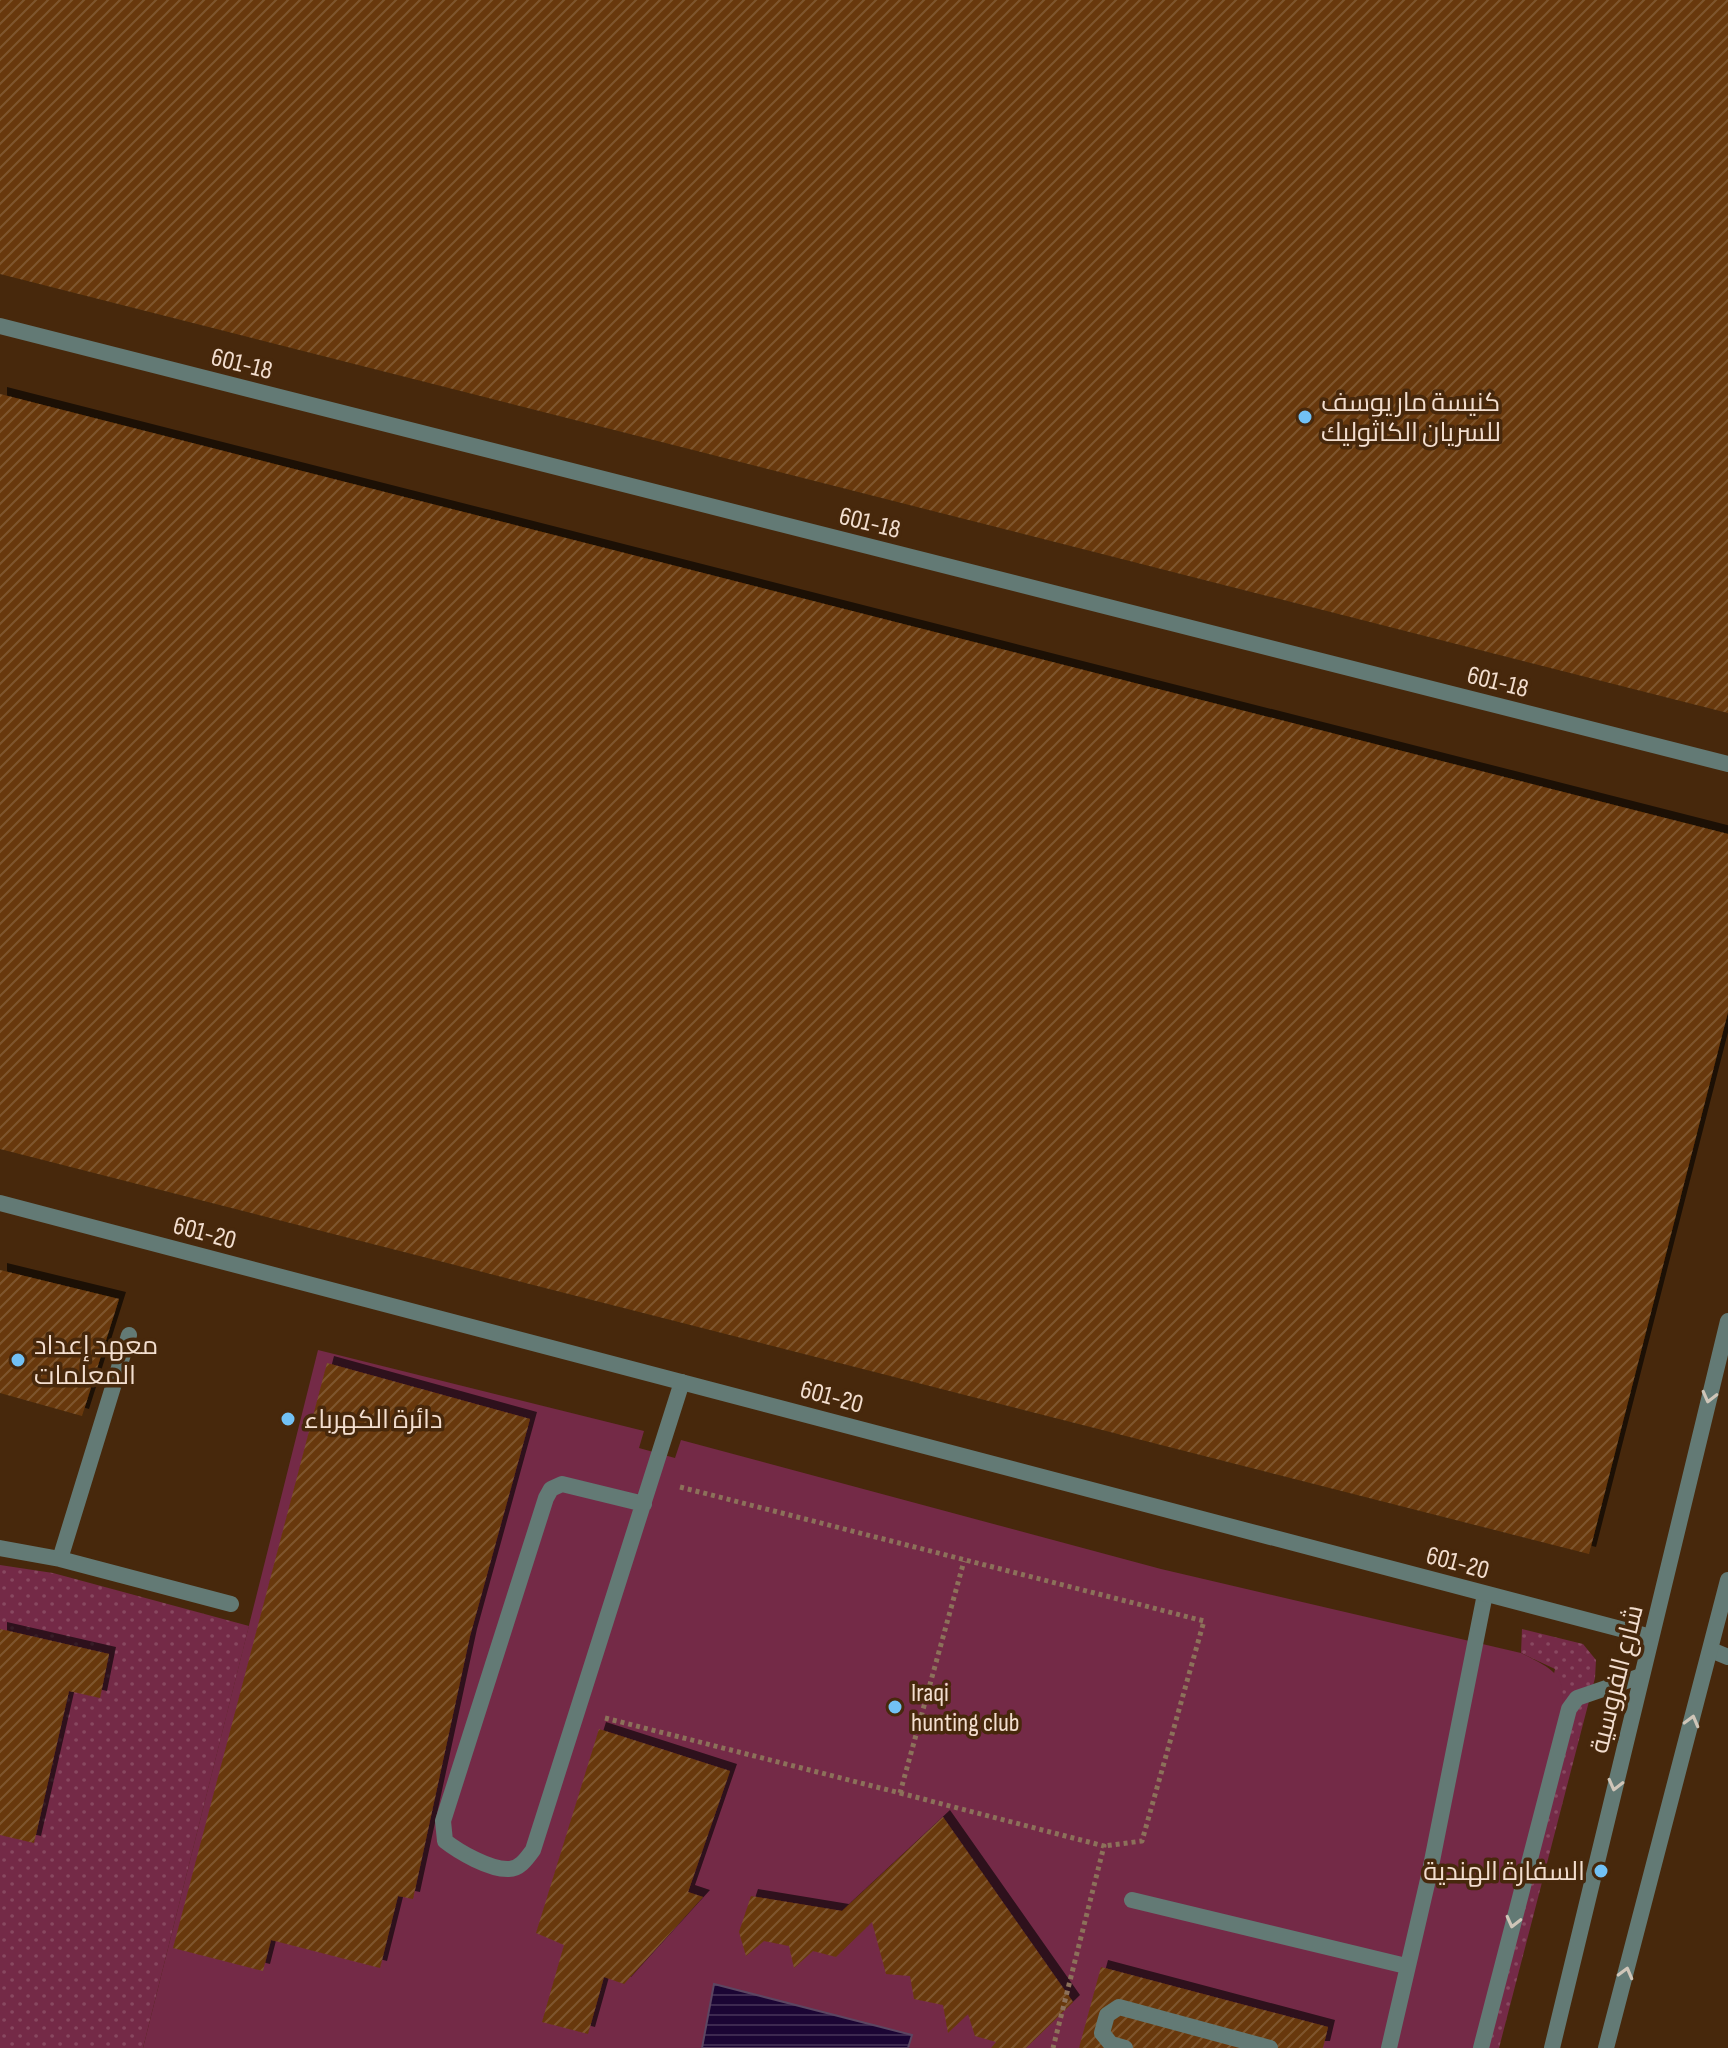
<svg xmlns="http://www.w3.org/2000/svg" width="1728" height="2048" viewBox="0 0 1728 2048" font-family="'Sofia Sans Condensed',Cairo,sans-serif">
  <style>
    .grass { fill: url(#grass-dots) }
    .green { fill: #742a47 }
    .water { fill: url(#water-rules); stroke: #5c4662; stroke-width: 2 }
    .building { fill: url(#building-hatch); filter: url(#shadow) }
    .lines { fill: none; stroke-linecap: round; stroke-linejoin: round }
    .path { stroke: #8c715a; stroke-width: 5; stroke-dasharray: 4 4; stroke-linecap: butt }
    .service { stroke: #637a75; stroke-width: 16 }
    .minor { stroke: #637a75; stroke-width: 16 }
    .tertiary { stroke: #637a75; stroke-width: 16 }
    .oneway { stroke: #cfc5b8 }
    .poi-dot { fill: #72c1f5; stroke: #47280c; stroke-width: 3 }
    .labels { text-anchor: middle; stroke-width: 7; stroke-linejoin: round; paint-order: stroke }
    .street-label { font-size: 26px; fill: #f3decf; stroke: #47280c }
    .poi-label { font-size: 26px; fill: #f3decf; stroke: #47280c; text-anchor: start }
  </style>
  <defs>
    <pattern id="grass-dots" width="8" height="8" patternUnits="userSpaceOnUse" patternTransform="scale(2)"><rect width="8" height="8" fill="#742a47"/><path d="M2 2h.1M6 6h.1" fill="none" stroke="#884860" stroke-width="1.8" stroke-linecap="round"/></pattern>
    <pattern id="water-rules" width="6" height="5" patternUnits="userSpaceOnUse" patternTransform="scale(2)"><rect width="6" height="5" fill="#1b0534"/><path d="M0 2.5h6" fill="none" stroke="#3d2950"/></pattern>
    <pattern id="building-hatch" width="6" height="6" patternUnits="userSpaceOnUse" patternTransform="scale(2)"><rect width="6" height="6" fill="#68390c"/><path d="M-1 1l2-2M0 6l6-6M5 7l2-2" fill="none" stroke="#7e552e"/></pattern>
    <filter id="shadow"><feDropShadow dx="7" dy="-7" stdDeviation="0" flood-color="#0009"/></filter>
  </defs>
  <rect width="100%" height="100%" fill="#47280c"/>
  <path class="grass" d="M0 1565 53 1573 249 1626 143 2048H0Z
    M1522 1629 1583 1644 1596 1660 1595 1678 1499 2048H1476L1555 1669 1521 1653Z"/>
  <path class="green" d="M318 1350 644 1431 639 1448 675 1458 681 1440 1161 1569 1521 1653C1562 1673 1568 1678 1559 1724L1476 2048H143Z"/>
  <path class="water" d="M714 1984 912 2035 908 2048H702Z"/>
  <path class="building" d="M0 0H1728V713L0 274Z
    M0 394 1728 834V1012L1589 1554 0 1149Z
    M0 1270 119 1299 82 1416 0 1393Z
    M327 1363 530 1419 470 1636 413 1899 398 1896 380 1968 271 1940 263 1971 173 1948Z
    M0 1629 109 1654 100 1698 69 1691 34 1843 0 1835Z
    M599 1729 730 1771 688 1892 703 1897 624 1984 604 1977 588 2034 542 2022 564 1945 536 1933Z
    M943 1817 1073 2002 1026 2048H991L996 2042 975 2036 968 2014 948 2033 943 2005 914 1999 910 1976 886 1974 872 1922 836 1957 813 1951 794 1968 789 1946 764 1941 746 1956 739 1932 751 1896 842 1911Z
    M1101 1967 1328 2027 1323 2048H1079Z"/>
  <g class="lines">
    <path class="path" d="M680 1487 1204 1621 1142 1841 1104 1846
      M605 1718 900 1793 964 1561
      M900 1793 1104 1846 1053 2048"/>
    <path class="service" d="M644 1504 562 1484 551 1489 546 1498 443 1821 445 1841C459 1852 490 1870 509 1869 520 1869 527 1858 533 1850L682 1382
      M0 1548 60 1559 129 1335
      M60 1559 231 1604
      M1132 1900 1406 1966
      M1125 2048 1111 2044 1102 2033 1107 2015 1119 2007 1270 2048
      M1389 2048 1430 1871 1485 1594
      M1481 2048 1569 1709 1577 1698 1641 1676"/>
    <path class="minor" d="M0 326 1728 764
      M0 1203 1651 1637
      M1711 1650 1728 1657"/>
    <path class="tertiary" d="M1552 2048 1728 1321
      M1606 2048 1728 1580"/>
  </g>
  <defs><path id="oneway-chevron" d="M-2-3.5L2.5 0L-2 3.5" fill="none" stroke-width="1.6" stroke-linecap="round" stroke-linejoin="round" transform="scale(2)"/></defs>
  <g class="oneway">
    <use href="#oneway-chevron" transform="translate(1709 1397) rotate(104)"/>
    <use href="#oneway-chevron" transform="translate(1692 1721) rotate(-75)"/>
    <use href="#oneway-chevron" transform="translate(1615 1785) rotate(104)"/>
    <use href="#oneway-chevron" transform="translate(1513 1922) rotate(104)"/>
    <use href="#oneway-chevron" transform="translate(1626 1973) rotate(-75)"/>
  </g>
  <g class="poi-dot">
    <circle cx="1305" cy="417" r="8"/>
    <circle cx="18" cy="1360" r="8"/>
    <circle cx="288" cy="1419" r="8"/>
    <circle cx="895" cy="1707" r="8"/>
    <circle cx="1601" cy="1871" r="8"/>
  </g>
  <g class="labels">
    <g class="street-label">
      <text transform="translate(242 363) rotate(14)" y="9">601-18</text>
      <text transform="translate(870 522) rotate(14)" y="9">601-18</text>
      <text transform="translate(1498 681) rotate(14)" y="9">601-18</text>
      <text transform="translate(205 1232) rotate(15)" y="9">601-20</text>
      <text transform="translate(832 1396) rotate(15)" y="9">601-20</text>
      <text transform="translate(1458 1562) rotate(15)" y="9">601-20</text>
      <text transform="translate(1616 1679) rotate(-76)" y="9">شارع الفروسية</text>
    </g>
    <g class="poi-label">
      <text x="1321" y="411">كنيسة مار يوسف<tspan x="1321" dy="30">للسريان الكاثوليك</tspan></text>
      <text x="34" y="1354">معهد إعداد<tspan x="34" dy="30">المعلمات</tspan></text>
      <text x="304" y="1428">دائرة الكهرباء</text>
      <text x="911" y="1701">Iraqi<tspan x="911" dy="30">hunting club</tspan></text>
      <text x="1585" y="1880" text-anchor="end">السفارة الهندية</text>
    </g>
  </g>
</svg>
